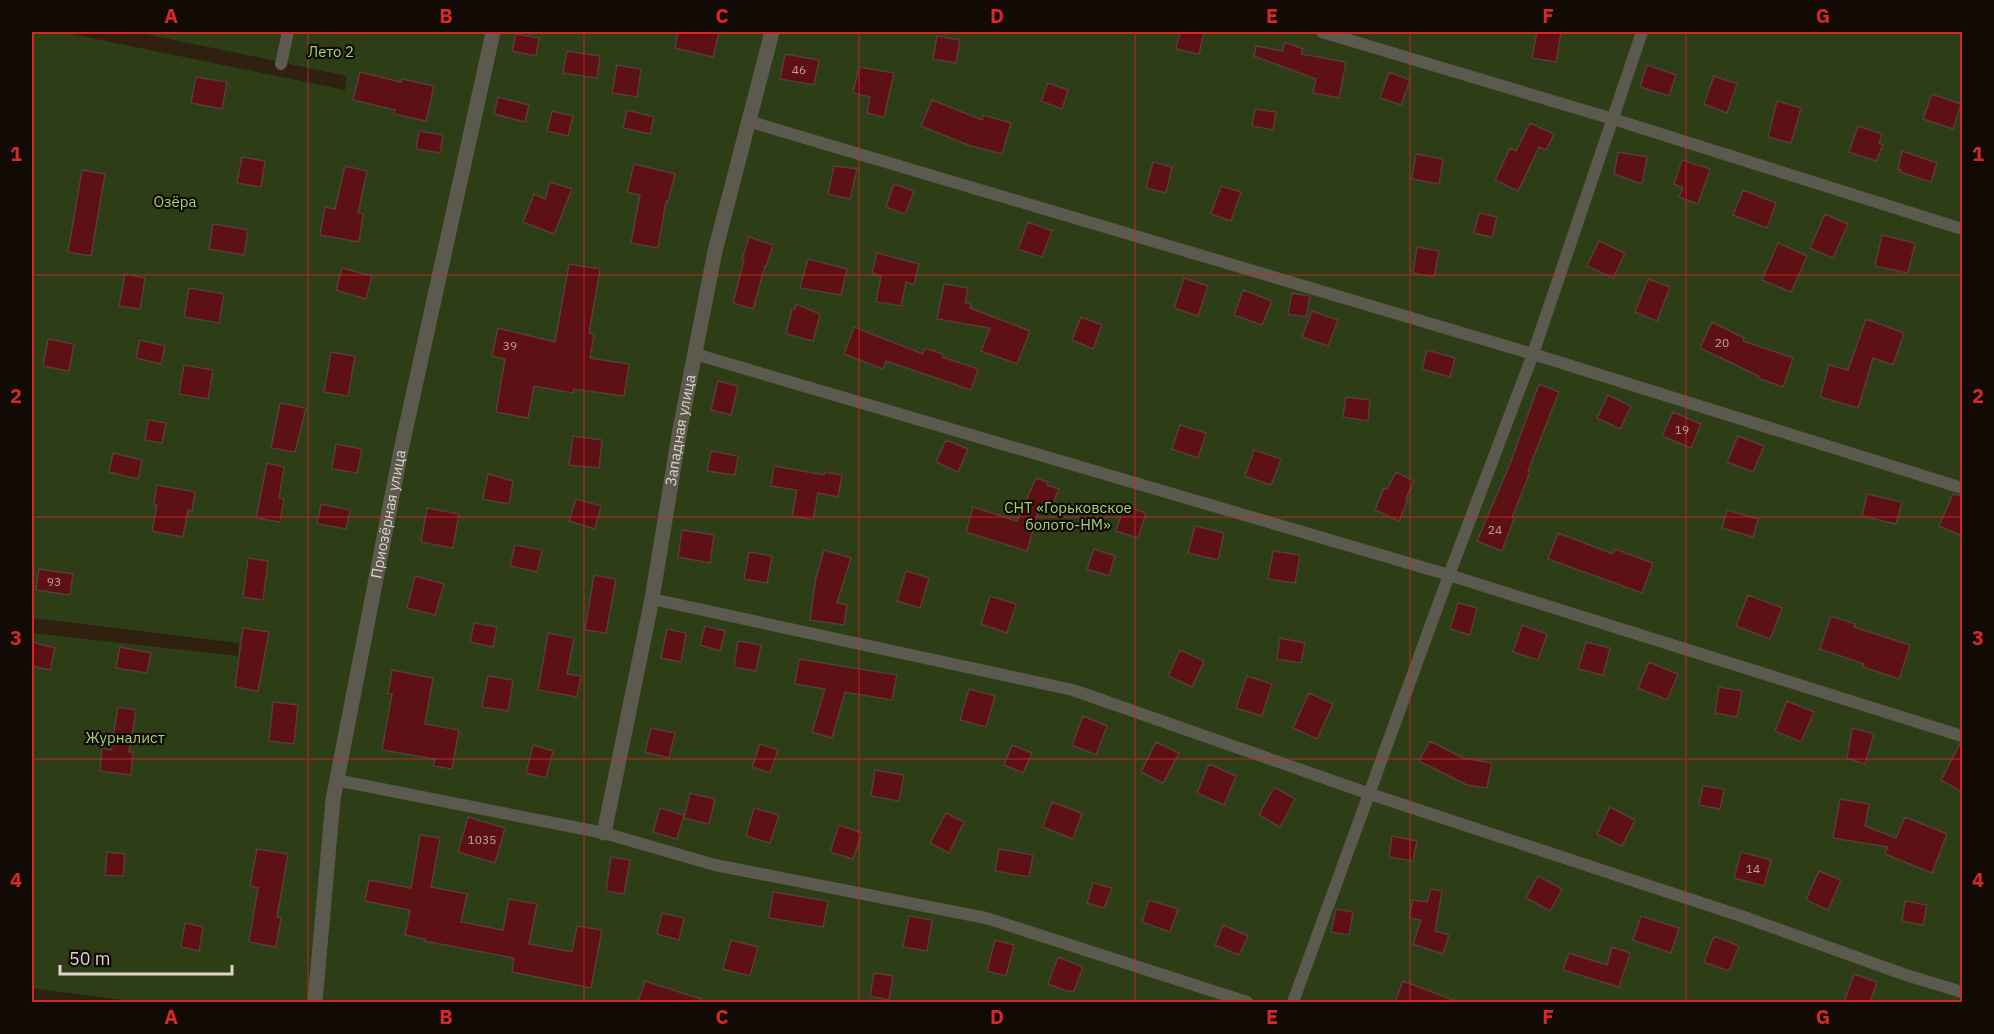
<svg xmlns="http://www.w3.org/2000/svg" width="1994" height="1034" viewBox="0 0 1994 1034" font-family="'IBM Plex Sans',sans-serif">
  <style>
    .green { fill: #2d3e16 }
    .building { fill: #5d1114; stroke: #563d3b; stroke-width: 1.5 }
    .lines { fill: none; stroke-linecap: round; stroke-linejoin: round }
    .service { stroke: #5c5a4f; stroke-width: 12 }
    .minor { stroke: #5c5a4f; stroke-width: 15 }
    .grid { fill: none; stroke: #d62828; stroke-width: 1.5; stroke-opacity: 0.55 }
    .labels { text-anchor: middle; stroke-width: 4.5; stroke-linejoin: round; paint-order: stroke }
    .number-label { font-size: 12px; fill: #bea39c }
    .park-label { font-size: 15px; fill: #a5d26d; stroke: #120b05 }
    .street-label { font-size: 15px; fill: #ded4c9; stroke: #120b05 }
    .neatline { fill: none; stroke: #d62828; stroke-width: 2 }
    .grid-label { font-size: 20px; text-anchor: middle; font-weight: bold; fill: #d62828 }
  </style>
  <rect width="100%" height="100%" fill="#2f200f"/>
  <path class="green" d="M32 32H62L345 90 347 76 136 32H1962V1002H136L32 988V633L238 656 239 643 32 618Z"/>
  <path class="building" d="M678 32H719L713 57 675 48Z
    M1180 32H1204L1199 54 1176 49Z
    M1537 32 1561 33 1556 62 1532 58Z
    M516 34 539 38 536 56 512 51Z
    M937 36 960 40 956 63 933 59Z
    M1285 42 1303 49 1301 54 1346 62 1339 98 1313 93 1316 79 1254 56 1256 46 1282 51Z
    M567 51 600 56 597 78 563 73Z
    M785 54 819 60 814 85 780 79Z
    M617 65 641 69 637 97 612 93Z
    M1647 65 1676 75 1669 96 1640 87Z
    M859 67 894 73 884 117 867 113 870 97 853 93Z
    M360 72 401 82 402 79 434 86 426 121 394 114 395 110 353 100Z
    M1389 72 1410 80 1401 105 1380 98Z
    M1714 76 1737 84 1727 113 1704 104Z
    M196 77 227 82 222 109 191 103Z
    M1048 83 1068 90 1062 109 1041 101Z
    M1932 94 1961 104 1953 129 1923 119Z
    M498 97 529 105 525 122 494 114Z
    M932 100 982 120 983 115 1011 123 1002 154 968 145 921 126Z
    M1777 101 1801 108 1791 143 1768 137Z
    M1255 109 1276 112 1273 130 1252 126Z
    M627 110 654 117 650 134 623 128Z
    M552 111 573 116 568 136 547 131Z
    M1530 123 1554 134 1546 150 1539 147 1518 191 1495 180 1510 148 1516 151Z
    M1858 126 1882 134 1879 143 1883 145 1876 161 1849 152Z
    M419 131 443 135 440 153 416 149Z
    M1902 151 1937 163 1931 182 1900 172 1901 170 1898 169Z
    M1618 152 1647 157 1642 184 1614 174Z
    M1416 154 1443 159 1439 184 1412 179Z
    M242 157 265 161 261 187 237 183Z
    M1682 160 1710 169 1698 204 1679 197 1683 188 1674 184Z
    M1153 162 1172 167 1166 193 1146 188Z
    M634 164 675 174 668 202 666 201 658 248 631 243 640 195 627 192Z
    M345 166 367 171 358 213 363 214 359 242 320 235 325 207 335 209Z
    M834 166 857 169 850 199 828 194Z
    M82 170 105 174 91 256 68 252Z
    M550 182 572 189 554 234 523 222 534 194 545 199Z
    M894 184 914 191 905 214 886 207Z
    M1221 186 1241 192 1231 221 1211 214Z
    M1743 190 1776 203 1767 228 1733 215Z
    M1479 213 1497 217 1492 237 1474 233Z
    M1825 214 1848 224 1833 258 1810 248Z
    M1028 222 1052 231 1042 257 1018 249Z
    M213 224 248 230 244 255 209 249Z
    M1882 235 1915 243 1908 273 1875 266Z
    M749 237 773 245 766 267 765 266 753 309 733 303 744 260 742 259Z
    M1599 241 1625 253 1613 278 1587 266Z
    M1778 243 1807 256 1791 292 1762 280Z
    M1417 247 1439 251 1434 277 1413 273Z
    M877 253 919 264 914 285 906 282 901 306 876 302 881 276 872 273Z
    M808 259 847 269 841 295 800 288Z
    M569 264 600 269 589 333 594 334 590 358 629 364 624 396 574 389 573 393 534 386 528 418 496 412 505 359 492 356 498 328 555 342Z
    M342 268 372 276 366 299 336 290Z
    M125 274 145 278 140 309 119 306Z
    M1184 278 1208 286 1198 316 1174 308Z
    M1648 279 1670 287 1657 321 1635 312Z
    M944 284 968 288 965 303 971 304 970 308 1030 331 1017 364 981 351 990 328 937 319Z
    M189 288 224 294 219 323 184 317Z
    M1243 290 1272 301 1262 325 1234 315Z
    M1292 293 1310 296 1306 317 1288 314Z
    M796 304 820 314 813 341 786 334 792 309H795Z
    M1312 311 1338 320 1328 346 1302 337Z
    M1081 317 1102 325 1093 349 1072 340Z
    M1866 319 1904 333 1893 365 1873 358 1858 408 1820 397 1829 365 1848 370Z
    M1712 322 1744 338 1743 341 1793 358 1783 387 1758 378 1759 376 1700 348Z
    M854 327 923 354 925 348 943 354 942 357 978 369 971 390 886 361 883 369 844 354Z
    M48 339 74 344 69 371 43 366Z
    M140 340 165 346 161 364 136 358Z
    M1427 350 1455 358 1450 377 1422 369Z
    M331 352 355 356 348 396 324 392Z
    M184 365 213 370 208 399 179 394Z
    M718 381 738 386 731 415 711 410Z
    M1539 384 1559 392 1528 471 1530 472 1512 518 1514 519 1502 551 1477 541 1510 464Z
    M1608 395 1631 406 1620 429 1597 418Z
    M1346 397 1370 400 1368 421 1343 417Z
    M280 403 306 408 295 452 271 448Z
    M1673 412 1701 424 1691 448 1662 436Z
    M148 420 166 423 162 443 145 440Z
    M1180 425 1206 433 1198 458 1172 449Z
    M573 436 602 440 599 468 569 465Z
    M1738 436 1764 446 1753 472 1727 462Z
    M946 440 968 449 958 472 936 462Z
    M336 444 362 449 357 473 332 469Z
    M1254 450 1281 459 1271 485 1245 476Z
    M711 451 738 456 735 475 707 471Z
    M113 453 142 460 138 479 109 472Z
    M267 463 284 467 279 498 284 499 280 522 256 518Z
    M774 466 824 475 825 472 842 475 838 497 818 493 813 520 792 516 797 490 771 486Z
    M1396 472 1414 481 1406 498 1408 499 1399 521 1375 510 1384 488 1387 489Z
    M488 474 513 481 509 504 483 499Z
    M1036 478 1048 482 1047 485 1059 489 1049 513 1039 509 1027 551 966 532 973 507 1017 521Z
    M157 485 195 492 192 511 188 510 183 537 152 531 157 505 154 504Z
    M1867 494 1902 502 1896 524 1862 516Z
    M1953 494 1962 496V536L1939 526Z
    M576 499 601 506 595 529 569 521Z
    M321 504 350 510 346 529 317 524Z
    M1124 506 1146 513 1138 538 1116 531Z
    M427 508 459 514 453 548 421 542Z
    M1727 510 1758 519 1753 537 1722 528Z
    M1195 526 1224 533 1218 560 1188 553Z
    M682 530 714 535 710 563 678 557Z
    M1558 533 1613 554 1615 549 1653 563 1642 593 1548 559Z
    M515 545 542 550 537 572 510 566Z
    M1094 549 1115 556 1109 576 1087 569Z
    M824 550 851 558 837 603 847 605 844 625 810 620 816 578Z
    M1273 551 1300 555 1295 583 1268 579Z
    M749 552 772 556 767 583 744 579Z
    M248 558 268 561 263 600 243 597Z
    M39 569 73 574 70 595 36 590Z
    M906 571 929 578 920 608 897 601Z
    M594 575 616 579 606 633 585 630Z
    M415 576 444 584 435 615 407 608Z
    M1748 595 1782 608 1770 639 1736 626Z
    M990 596 1016 604 1007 633 981 624Z
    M1458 603 1477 608 1470 635 1450 629Z
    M1831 616 1855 624 1854 627 1910 645 1899 679 1863 667 1864 664 1820 649Z
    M474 623 497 627 493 647 470 642Z
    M1522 625 1547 634 1538 660 1513 652Z
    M705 626 725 631 720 651 700 645Z
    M243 628 269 632 258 691 235 687Z
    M667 629 686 633 681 662 661 658Z
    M548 633 574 638 567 674 581 676 577 697 538 690Z
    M1280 638 1305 643 1301 663 1277 659Z
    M738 641 761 645 756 671 734 667Z
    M32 642 55 648 50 670 32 666Z
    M1586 642 1610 648 1603 675 1578 669Z
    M120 647 151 653 147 673 116 668Z
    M1180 650 1204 661 1192 687 1168 676Z
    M799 659 897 675 892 700 845 692 832 738 812 732 825 689 795 684Z
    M1649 662 1678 674 1667 700 1638 688Z
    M392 670 433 678 425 724 459 730 452 769 433 766 435 759 382 750 392 694H388Z
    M488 676 513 680 508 711 482 707Z
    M1247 676 1272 684 1262 716 1236 708Z
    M1719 687 1742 691 1737 717 1715 713Z
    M969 689 995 696 986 727 960 720Z
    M1309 693 1333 704 1317 739 1293 728Z
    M1787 701 1814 712 1801 742 1775 731Z
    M273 702 298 705 294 744 269 741Z
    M118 707 136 710 129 752H133L131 775 100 771 102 748 111 750Z
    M1083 716 1107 726 1096 755 1072 745Z
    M651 728 675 733 669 758 645 752Z
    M1852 728 1874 734 1865 764 1847 758Z
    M1430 741 1463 758 1492 763 1487 788 1467 785 1419 761Z
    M1156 742 1179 753 1163 783 1141 772Z
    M760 744 778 750 770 773 752 767Z
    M1960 744H1962V792L1941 780Z
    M533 745 553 751 546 778 526 773Z
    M1012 745 1032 753 1023 773 1004 765Z
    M1209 764 1236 776 1224 805 1197 793Z
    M875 770 904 775 899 801 871 796Z
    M1703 786 1724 789 1720 809 1699 805Z
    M1274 787 1295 799 1280 827 1259 815Z
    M690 793 715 799 709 824 684 818Z
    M1840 799 1869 804 1865 826 1896 838 1905 817 1947 834 1932 873 1885 854 1888 847 1833 838Z
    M1052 802 1082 813 1073 839 1043 827Z
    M1610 807 1635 820 1622 846 1597 834Z
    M660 808 684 815 677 839 653 832Z
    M754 808 779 815 770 843 746 836Z
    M946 813 964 822 949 853 930 843Z
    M468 817 505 828 495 863 458 852Z
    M839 825 862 833 853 859 830 852Z
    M420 835 440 838 431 887 467 894 461 922 503 930 509 899 537 904 529 944 572 952 577 926 602 930 591 988 512 972 514 958 424 941 425 939 405 935 410 910 365 901 369 880 411 888Z
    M1392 836 1417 841 1413 861 1389 857Z
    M257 849 288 854 277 917 281 918 276 947 249 942 258 888 250 886Z
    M999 849 1033 855 1029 877 995 871Z
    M107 852 125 854 123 876 105 875Z
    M1741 852 1771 860 1764 886 1734 878Z
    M611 857 630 860 624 894 606 891Z
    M1819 871 1841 880 1828 910 1806 900Z
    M1538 876 1562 889 1550 911 1526 898Z
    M1093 883 1112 888 1104 908 1087 903Z
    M1431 889 1442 891 1435 931 1449 935 1443 954 1413 944 1421 920 1409 918 1413 900 1427 902Z
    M773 892 828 901 823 927 769 918Z
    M1149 900 1178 909 1170 932 1142 922Z
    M1905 901 1927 905 1923 925 1902 921Z
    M1336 909 1353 912 1349 935 1331 932Z
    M662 913 684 918 679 940 657 934Z
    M909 916 932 920 927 951 903 947Z
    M1641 916 1679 928 1671 953 1633 940Z
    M185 923 203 927 199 951 181 947Z
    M1223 925 1248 936 1239 955 1215 945Z
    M1714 936 1739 946 1729 971 1704 962Z
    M731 940 758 947 750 976 723 969Z
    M995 940 1014 945 1006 976 987 971Z
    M1612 947 1630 953 1619 987 1563 970 1569 953 1607 965Z
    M1058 957 1083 967 1074 991H1067L1048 984Z
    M874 973 893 976 889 1000 870 996Z
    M1854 974 1877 982 1870 1002H1844Z
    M645 981 701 999 700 1002H638Z
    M1403 981 1456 1001V1002H1395Z"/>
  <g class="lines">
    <path class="service" d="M1322 32 1613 119 1962 229
      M281 64 288 32
      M748 121 1533 354 1962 488
      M695 354 1449 575 1962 736
      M652 599 1073 690 1370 794 1744 917 1906 975 1962 992
      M336 780 604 833 715 865 986 918 1247 1002
      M1293 1002 1449 575 1533 354 1642 32"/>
    <g class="minor">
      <path id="s1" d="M604 833 652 599 680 429 715 251 772 32"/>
      <path id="s2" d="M315 1002 333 800 401 450 493 32"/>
    </g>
  </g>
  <path class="grid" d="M308 32V1002M584 32V1002M859 32V1002M1135 32V1002M1410 32V1002M1686 32V1002M32 275H1962M32 517H1962M32 759H1962"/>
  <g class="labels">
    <g class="number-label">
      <text x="799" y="74">46</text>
      <text x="1722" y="347">20</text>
      <text x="510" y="350">39</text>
      <text x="1682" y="434">19</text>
      <text x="1495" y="534">24</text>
      <text x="54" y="586">93</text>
      <text x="482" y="844">1035</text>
      <text x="1753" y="873">14</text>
    </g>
    <g class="park-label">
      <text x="331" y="57">Лето 2</text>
      <text x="175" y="207">Озёра</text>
      <text x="1068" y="513">СНТ «Горьковское<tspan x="1068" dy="17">болото-НМ»</tspan></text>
      <text x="125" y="743">Журналист</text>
    </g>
    <g class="street-label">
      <text dy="5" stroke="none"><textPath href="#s1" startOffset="410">Западная улица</textPath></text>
      <text dy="5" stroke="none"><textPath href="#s2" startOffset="494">Приозёрная улица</textPath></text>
    </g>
  </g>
  <rect width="1994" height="1034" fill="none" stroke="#120b05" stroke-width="66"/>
  <path d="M60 965v9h172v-9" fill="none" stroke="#ded4c9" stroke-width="3"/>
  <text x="69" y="965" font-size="18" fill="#ded4c9" stroke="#120b05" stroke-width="4.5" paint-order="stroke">50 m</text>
  <rect x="33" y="33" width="1928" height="968" class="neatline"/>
  <g class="grid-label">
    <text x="171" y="23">A</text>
    <text x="446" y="23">B</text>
    <text x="722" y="23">C</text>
    <text x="997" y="23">D</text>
    <text x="1272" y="23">E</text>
    <text x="1548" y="23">F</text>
    <text x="1823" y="23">G</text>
    <text x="16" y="161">1</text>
    <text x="1978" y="161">1</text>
    <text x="16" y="403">2</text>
    <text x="1978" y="403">2</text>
    <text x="16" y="645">3</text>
    <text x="1978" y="645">3</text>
    <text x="16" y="887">4</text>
    <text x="1978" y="887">4</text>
    <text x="171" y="1024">A</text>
    <text x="446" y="1024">B</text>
    <text x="722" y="1024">C</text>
    <text x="997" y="1024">D</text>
    <text x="1272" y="1024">E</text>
    <text x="1548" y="1024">F</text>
    <text x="1823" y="1024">G</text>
  </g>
</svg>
